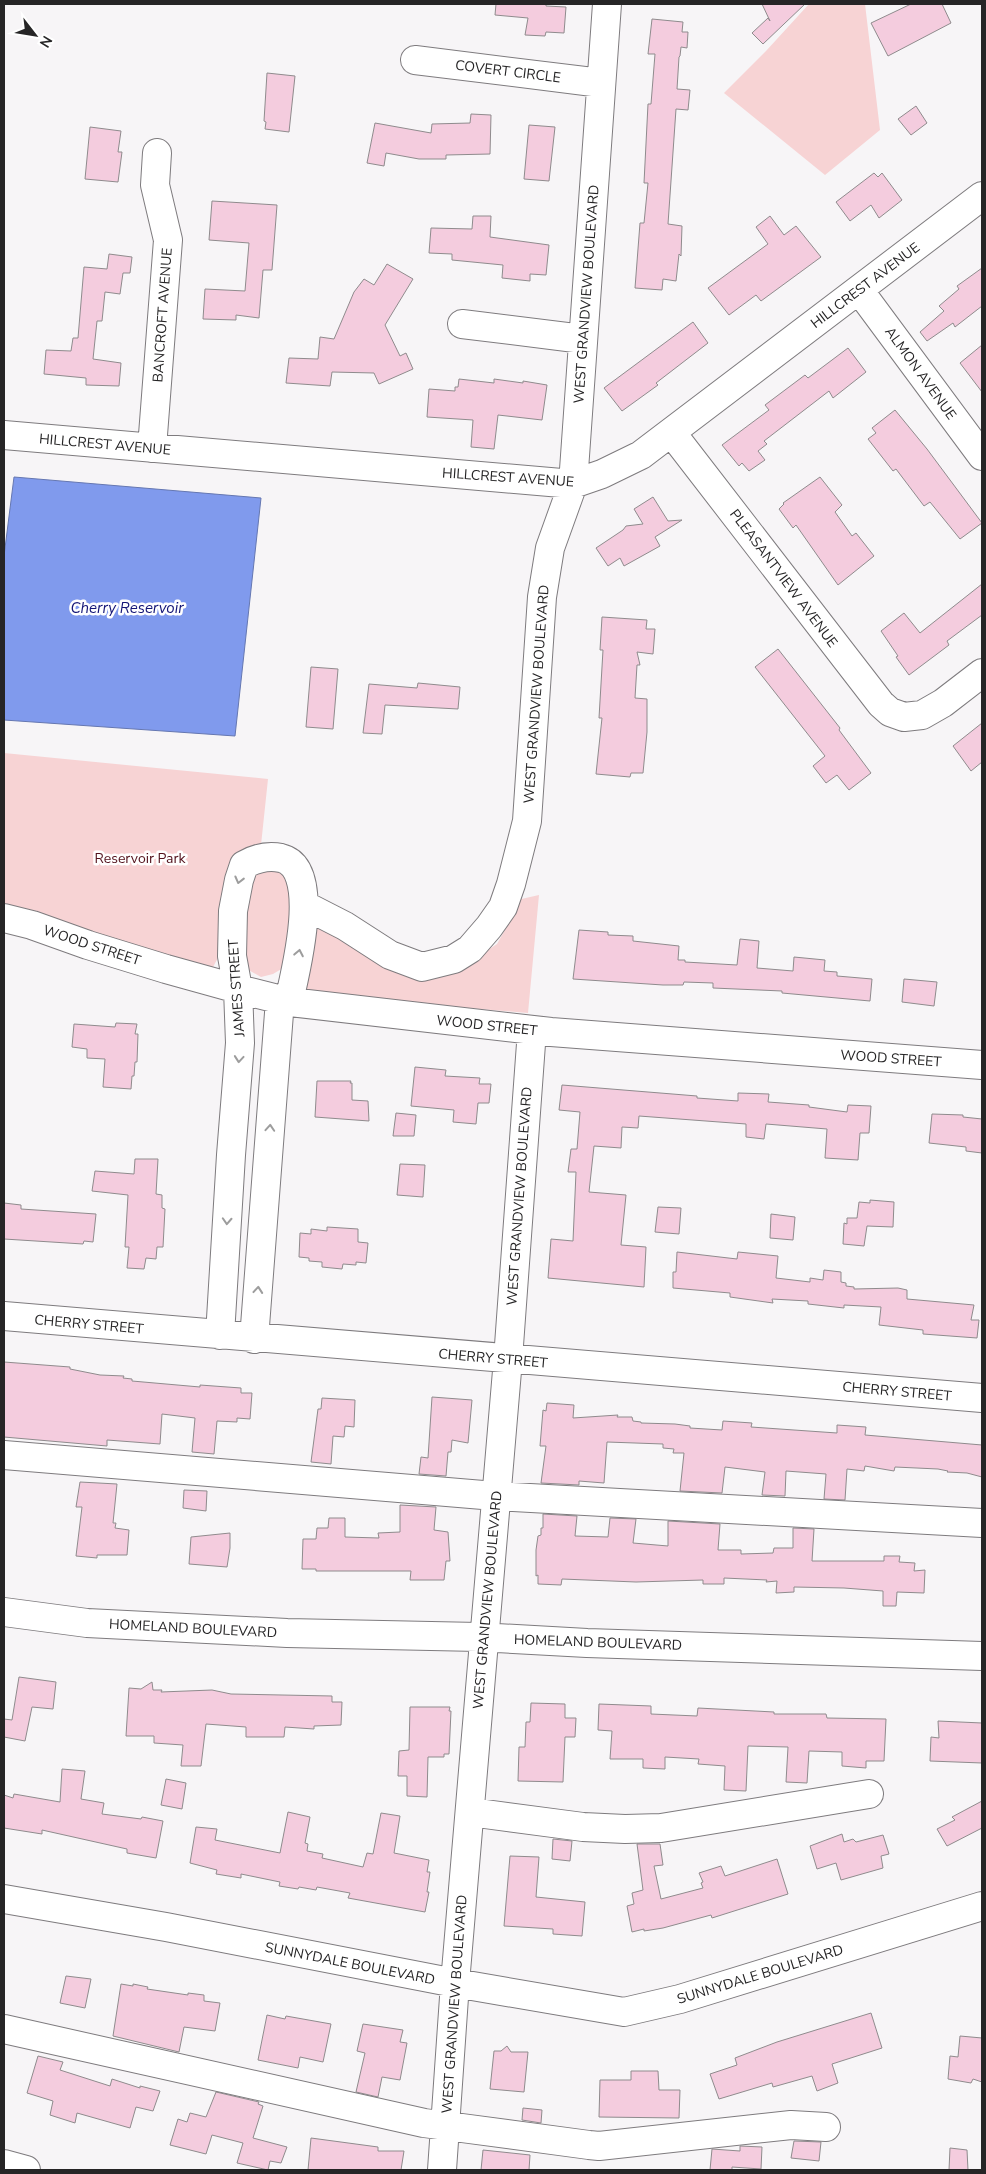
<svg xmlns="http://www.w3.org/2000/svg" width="986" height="2174" viewBox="0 0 986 2174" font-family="'Nunito Sans',sans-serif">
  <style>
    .green { fill: #f7d3d4 }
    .water { fill: #809aed; stroke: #6577b1 }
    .building { fill: #f4ccde; stroke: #8f8b8d }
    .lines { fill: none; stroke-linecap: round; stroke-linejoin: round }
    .minor-casing { stroke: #7e7b7e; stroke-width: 30 }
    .minor { stroke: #fff; stroke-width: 28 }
    .oneway { stroke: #9d9d9d }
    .labels { text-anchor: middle; stroke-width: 5; stroke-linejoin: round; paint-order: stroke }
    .street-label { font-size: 14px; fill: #262526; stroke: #fff }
    .park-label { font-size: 14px; fill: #52121c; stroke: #fff }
    .water-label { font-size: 15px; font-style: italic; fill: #131576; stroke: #fff }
  </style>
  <rect width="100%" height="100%" fill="#f7f5f7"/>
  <path class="green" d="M809 4H865L880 130 825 175 724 93 766 51Z
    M4 753 268 779 261 845 219 956 213 967 205 971 4 910Z
    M283 868 295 914 283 968 273 974 261 977 245 968 238 943 253 870Z
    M539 895 528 1013 311 995 305 987 311 928 318 924 353 941 467 964 497 944 510 921 517 900Z"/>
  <path class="water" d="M14 477 261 498 235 736 4 720V556Z"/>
  <path class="building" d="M496 4H546V6L566 7 564 33 546 32 545 36 525 35 528 18 495 15Z
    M762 4H805L763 44 752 33 768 18 770 21Z
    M911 4H942L951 23 888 56 871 23Z
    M652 19 683 22 682 32H688L687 48 681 47 680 56 679 57 677 89 690 90 688 110 676 109 668 224 682 226 681 256 679 254 676 281 663 279 662 290 635 288 640 223H644L648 183H644L648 104H651L655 54H648Z
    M267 73 295 76 289 132 265 129 266 122 264 121Z
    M916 106 927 123 911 135 898 119Z
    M471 114 491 115 490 154 446 155V159H419L386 153 384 166 367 163 375 123 431 133 432 124 470 123Z
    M529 125 555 127 549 181 524 179Z
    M90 127 121 131 118 152H122L118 182 85 179Z
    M874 173 878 177 882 173 902 200 879 218 871 205 850 221 836 202Z
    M212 201 277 205 272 270H263L259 318 236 315V320L203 319 205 289 245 291 249 243 209 240Z
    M473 216H491L490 237 549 245 546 275 530 274V281L502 278 503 265 452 260V254L429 253 431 228 472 229Z
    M770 216 784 235 796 226 821 257 761 301 756 295 729 315 708 288 768 244 756 227Z
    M109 254 132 257 130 273H123L120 294 105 292 102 321H97L93 359 121 363 119 386 86 385V378L44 374 46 350 71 351 73 338H78L84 267 107 269Z
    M387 264 413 279 385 325 400 356 406 353 413 369 379 384 374 373 332 372 330 386 286 383 289 358 318 359 320 337 334 339 354 292 364 279 374 285Z
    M982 268V306L955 327 953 323 927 341 920 332 944 311 939 306 959 289 957 286Z
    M693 322 708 343 656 383 658 385 622 411 604 388Z
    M982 345V392L960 363Z
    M848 348 866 372 833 398 829 391 764 441 767 444 758 451 765 460 749 471 742 463 739 466 722 445 769 410 765 405 805 375 808 378Z
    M459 379 494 383V379L523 383V381L547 385 542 420 498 415 494 449 471 447 473 420 427 417 429 389 455 391V387H458Z
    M895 410 927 449 982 523 960 539 930 502 924 506 896 469 893 471 868 439 876 433 872 428Z
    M820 477 842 505 835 512 852 536 856 533 874 556 838 585 796 525 793 528 779 509 784 504 783 503Z
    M653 497 668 521 682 520 655 537 660 546 624 566 620 558 608 566 596 548 623 530 626 526 643 524 634 509Z
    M982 584V615L947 641 949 645 909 675 896 657 898 656 881 631 904 613 920 633Z
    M602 617 647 620 646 629H655L653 654 637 652 640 665H637L635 698 647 699V732L643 773H631L630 777 596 774 602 718H599L603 650H600Z
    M778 649 840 728 839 730 871 773 849 790 837 775 826 783 813 766 825 756 755 667Z
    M311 667 338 669 333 729 306 727Z
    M418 683 460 687 458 709 385 705 382 734 363 733 369 684 417 688Z
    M982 723V762L971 771 953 746Z
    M579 930 608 932V935L633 936V941L679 946 678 960H685V962L737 965 740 939 759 941 757 968 793 971 794 957 825 960 824 971 837 972V976L872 979 870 1001 782 993V991L713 988V983L684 982 683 985H663L573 979Z
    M904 979 937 982 934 1006 902 1002Z
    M116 1023 137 1024 135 1034H138L137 1062H135L134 1076H132L131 1089 103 1087 105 1059 87 1058V1049L72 1047 74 1024 115 1027Z
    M415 1067 446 1070 445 1076 480 1078 479 1084H491L489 1103H478L476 1124 453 1122 454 1110 411 1106Z
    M317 1081H351L350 1083H352V1100L368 1101 369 1121 315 1117Z
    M562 1085 697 1096V1098L738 1101V1093L769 1094 768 1102 809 1105V1107L847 1112 848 1105 871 1106 869 1133H860L858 1160 825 1158 827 1129 766 1124 764 1139 746 1137V1124L639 1116 638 1128 622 1127 621 1148 594 1146 589 1192 626 1195 621 1245 646 1247 644 1287 548 1278 551 1239 573 1241 576 1172H568L571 1149H577L580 1112 559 1110Z
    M396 1113 416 1115 414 1136H393Z
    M932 1114 963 1115V1117L982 1119V1153L966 1151V1147L929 1143Z
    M135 1159H158L156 1194 162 1195V1208L165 1209 163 1247H157L156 1259 146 1258 144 1269 127 1268 129 1247H125L128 1195 92 1191 95 1171 134 1174Z
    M400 1164 425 1165 423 1197 397 1195Z
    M870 1200 894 1202 893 1227 867 1226 864 1246 843 1244 844 1223 847 1224V1218H857L859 1202 870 1203Z
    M4 1203 21 1205V1209L96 1214 93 1242 84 1241 83 1244 4 1239Z
    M658 1207 681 1208 679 1234 655 1232Z
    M771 1214 795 1217 793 1240 770 1238Z
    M327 1227 358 1229V1242L368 1243 366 1263 356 1262V1265L343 1264 342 1269 322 1267V1262L309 1261V1258L299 1257 300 1233 311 1234V1229L327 1231Z
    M677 1252 737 1259 738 1252 778 1256 776 1278 810 1282V1278L823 1280 824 1270 841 1272V1282L846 1283V1286L854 1287V1289L898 1288 907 1290V1299L974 1305 971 1320H979L977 1338 923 1334V1330L879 1325 881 1307 844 1305V1308L808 1304V1301L772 1299 773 1303 730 1297V1293L673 1288V1272H676Z
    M4 1362 70 1367V1369L100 1375 124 1376 123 1378 132 1379V1381L200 1387V1385L241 1388V1393H252L250 1419 237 1418V1422L217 1421 214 1454 192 1452 195 1418 162 1414 160 1444 107 1440V1446L4 1437Z
    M432 1397 472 1400 468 1443 452 1440 451 1452H448L446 1476 419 1474 421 1457 428 1458Z
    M322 1398 355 1400 354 1427 345 1426 344 1437 333 1436 331 1464 311 1462 318 1409H321Z
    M547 1403 574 1405 573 1418 618 1415 617 1417H632L633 1421 641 1422V1423L675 1424 690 1426V1428L722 1430 723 1421 752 1423 751 1427 837 1433V1425L866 1427 865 1435 982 1445V1477L967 1473 947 1472 948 1471 938 1469 895 1467 894 1471 865 1466 864 1471 847 1469 845 1500 824 1499 826 1474 786 1471 785 1496 762 1495 765 1472 725 1467 722 1493 680 1491 684 1453H673L674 1449 663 1448V1444L607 1442 604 1483 579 1481V1485L541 1483 546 1446H540L543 1410 546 1411Z
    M80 1482 117 1484 113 1523H116L115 1528 129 1530 127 1555H97V1558L76 1556 82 1507H76Z
    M184 1490 207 1491 206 1511 183 1508Z
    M400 1505 436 1507 434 1530 448 1532 450 1561H446L444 1580H410L411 1571H316V1569H302L303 1539H316L317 1528H328L329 1518H345V1537L379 1538 378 1533 400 1532Z
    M543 1514 577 1516 575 1536 608 1537 610 1518 636 1519 633 1543 668 1546V1521L720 1524 718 1550H741V1554L773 1553 774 1548H793V1528L814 1529 812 1561H884V1556H900L899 1562 915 1563 914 1571 925 1570 924 1593 897 1592 896 1606H883V1591L844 1588 794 1587V1592L776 1593 777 1581 766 1582 767 1580 724 1578V1584H703V1580L636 1582 562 1579 561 1585 538 1584V1575L536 1576V1550L538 1536 541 1535V1528H543Z
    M230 1533V1548L227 1567 189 1564 191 1537Z
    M19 1677 56 1682 53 1709 32 1707 25 1741 4 1737V1719L12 1720Z
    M152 1682 153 1690H162L161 1692 212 1690 231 1694 332 1696V1702H342L341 1725 314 1726V1729L285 1727 284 1737H246V1727L206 1724 201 1766H181L183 1745 154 1743V1736H126L129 1688 141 1689Z
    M531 1703 565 1704V1718H576L575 1737H565L563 1782 518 1781 519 1747H525L526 1722H530Z
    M599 1704 651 1706V1714L697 1716 698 1708 774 1712V1714H826L827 1718 886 1719 884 1761H866V1768L842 1766V1752L809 1751 807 1783 786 1782 788 1747 748 1746 746 1791 724 1790 725 1766 698 1764 699 1759 665 1757V1769L643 1768V1759H610L612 1731 598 1730Z
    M410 1707H450L449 1711H451L449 1754H444V1757H428L427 1797 407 1796V1776H398L399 1751 409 1750Z
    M938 1721 982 1723V1763L930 1761 931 1737 939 1738Z
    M62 1769 85 1771 81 1799 104 1803 102 1814 141 1819 142 1817 163 1821 156 1858 127 1853V1849L42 1830V1834L4 1828V1795L13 1798 14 1794 60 1802Z
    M166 1779 186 1783 182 1809 161 1805Z
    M982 1801V1828L947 1846 937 1829 955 1820 952 1817Z
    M288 1812 310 1817 305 1843 308 1844 307 1851 323 1854 322 1858 363 1867 367 1853 373 1854 381 1813 400 1816 394 1853 429 1860 427 1872H430L427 1892H429L425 1912 348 1898 350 1893 317 1887 316 1890 299 1887 298 1889 279 1886 280 1882 241 1874V1878L216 1874 217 1870 190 1863 196 1827 217 1829 215 1840 280 1853Z
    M842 1834 844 1842 853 1839 856 1842 883 1835 889 1854 881 1856 883 1868 841 1880 836 1863 817 1869 810 1846Z
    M553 1839 572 1841 570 1861 552 1859Z
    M637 1844H660L663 1865 654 1866 661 1899 703 1888 701 1883 703 1882 699 1873 721 1866 725 1876 777 1859 788 1894 712 1918 711 1915 663 1928 644 1931V1929L632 1932 627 1906 634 1904 632 1893 643 1890Z
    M510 1856 539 1857 536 1897 585 1902 582 1936 553 1934V1929L504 1926Z
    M66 1976 91 1979 85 2008 60 2003Z
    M121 1984 133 1986V1984L148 1987 147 1989 188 1995V1993L204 1995V2001L220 2003 215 2031 184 2027 179 2052 113 2036Z
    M871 2013 882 2048 832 2064 838 2083 817 2091 812 2076 773 2087 772 2083 719 2099 710 2074 737 2065 735 2058 777 2042Z
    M267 2015 285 2019 286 2016 331 2024 323 2062 300 2057 298 2068 258 2060Z
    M363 2024 403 2030 400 2042 407 2043 400 2080 382 2077 378 2097 356 2092 365 2053 357 2051Z
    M960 2036 982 2038V2082L973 2079 971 2083 948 2079 950 2056 958 2057Z
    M507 2046 511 2052H528L524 2092 490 2089 494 2051H501Z
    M38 2056 63 2062 60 2070 110 2086 112 2079 140 2088V2086L160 2091 153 2111 136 2107 130 2128 77 2113 75 2123 50 2115 53 2101 27 2093Z
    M631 2071H658L659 2090H680L679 2118 599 2117 600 2080H631Z
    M216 2092 259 2102 258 2104 263 2106 253 2138 287 2147 281 2163 270 2161 268 2170 237 2163 243 2143 212 2135 206 2154 170 2145 178 2119 187 2122 190 2113 206 2117Z
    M523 2108 542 2110 541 2123 522 2120Z
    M311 2138 378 2147V2151H404L401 2170H308Z
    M794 2141 821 2142 819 2161 791 2158Z
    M740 2146 762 2147 761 2169 732 2167V2170H710L712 2149 740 2151Z
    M950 2148 967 2150 968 2170H949Z
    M483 2150 530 2155 529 2170H481Z"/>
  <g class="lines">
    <g class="minor-casing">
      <path id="minor" d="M415 60 601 83
        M859 290 982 456
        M462 324 583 339
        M671 432 847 660 881 704 890 712 904 717 922 715 943 703 982 673
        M4 435 573 484 602 474 641 455 982 196
        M152 448 168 240 155 185 157 153
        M304 905 345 926 390 955 422 967 454 959 470 949 489 927 503 907 511 884 527 821 542 597 550 548 573 484 607 4
        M4 918 32 925 88 945 166 969 238 989 290 1002 551 1032 982 1065
        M4 1316 982 1398
        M220 1335 231 1155 240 1043 238 989 232 956 233 911 239 880 244 865C256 858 267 855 281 858 323 868 295 973 289 1001
        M254 1339 280 1000
        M4 1455 495 1496 982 1523
        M4 1612 87 1623 287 1633 479 1637 587 1643 982 1656
        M470 1812 583 1827 625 1829 661 1828 869 1794
        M4 1899 166 1927 455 1983 624 2012 680 1999 982 1906
        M4 2029 424 2123 589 2145 599 2146 791 2125 826 2127
        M4 2164 26 2170
        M442 2170 455 1983 508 1359 532 1030"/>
    </g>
    <use href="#minor" class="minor"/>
  </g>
  <defs><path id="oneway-chevron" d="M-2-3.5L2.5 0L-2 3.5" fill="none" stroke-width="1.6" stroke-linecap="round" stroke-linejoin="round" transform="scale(1.25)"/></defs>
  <g class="oneway">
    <use href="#oneway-chevron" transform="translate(239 880) rotate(104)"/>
    <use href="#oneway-chevron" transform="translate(299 953) rotate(-79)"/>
    <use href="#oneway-chevron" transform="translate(239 1059) rotate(95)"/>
    <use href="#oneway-chevron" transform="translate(270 1128) rotate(-86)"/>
    <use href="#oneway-chevron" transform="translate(227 1221) rotate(93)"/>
    <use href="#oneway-chevron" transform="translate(258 1290) rotate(-85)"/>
  </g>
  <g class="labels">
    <g class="street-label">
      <text transform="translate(508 71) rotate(7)" y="5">COVERT CIRCLE</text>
      <text transform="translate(865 285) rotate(-37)" y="5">HILLCREST AVENUE</text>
      <text transform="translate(586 294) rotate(-86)" y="5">WEST GRANDVIEW BOULEVARD</text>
      <text transform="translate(162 315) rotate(-86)" y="5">BANCROFT AVENUE</text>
      <text transform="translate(921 373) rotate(54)" y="5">ALMON AVENUE</text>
      <text transform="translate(105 444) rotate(5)" y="5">HILLCREST AVENUE</text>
      <text transform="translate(508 477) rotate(4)" y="5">HILLCREST AVENUE</text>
      <text transform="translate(784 578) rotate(53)" y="5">PLEASANTVIEW AVENUE</text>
      <text transform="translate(536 694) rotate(-86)" y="5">WEST GRANDVIEW BOULEVARD</text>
      <text transform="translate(92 945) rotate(18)" y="5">WOOD STREET</text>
      <text transform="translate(236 988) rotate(-94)" y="5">JAMES STREET</text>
      <text transform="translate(487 1025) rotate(6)" y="5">WOOD STREET</text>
      <text transform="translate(891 1058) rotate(4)" y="5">WOOD STREET</text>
      <text transform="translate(519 1196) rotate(-86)" y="5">WEST GRANDVIEW BOULEVARD</text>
      <text transform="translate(89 1324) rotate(5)" y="5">CHERRY STREET</text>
      <text transform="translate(493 1358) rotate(5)" y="5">CHERRY STREET</text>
      <text transform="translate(897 1391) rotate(5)" y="5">CHERRY STREET</text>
      <text transform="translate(487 1600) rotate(-85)" y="5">WEST GRANDVIEW BOULEVARD</text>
      <text transform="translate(193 1628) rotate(3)" y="5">HOMELAND BOULEVARD</text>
      <text transform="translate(598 1642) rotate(2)" y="5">HOMELAND BOULEVARD</text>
      <text transform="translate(350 1963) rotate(11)" y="5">SUNNYDALE BOULEVARD</text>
      <text transform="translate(760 1974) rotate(-17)" y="5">SUNNYDALE BOULEVARD</text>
      <text transform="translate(454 2004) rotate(-86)" y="5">WEST GRANDVIEW BOULEVARD</text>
    </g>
    <g class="park-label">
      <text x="140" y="863">Reservoir Park</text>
    </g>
    <g class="water-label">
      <text x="127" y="613">Cherry Reservoir</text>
    </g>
  </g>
  <rect width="986" height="2174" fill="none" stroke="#262526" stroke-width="10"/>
  <g transform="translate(35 35) rotate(121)" stroke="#ffffff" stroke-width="4" paint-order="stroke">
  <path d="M0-4L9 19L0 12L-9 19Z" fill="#262526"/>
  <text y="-8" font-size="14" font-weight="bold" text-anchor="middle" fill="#262526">N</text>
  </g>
</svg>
